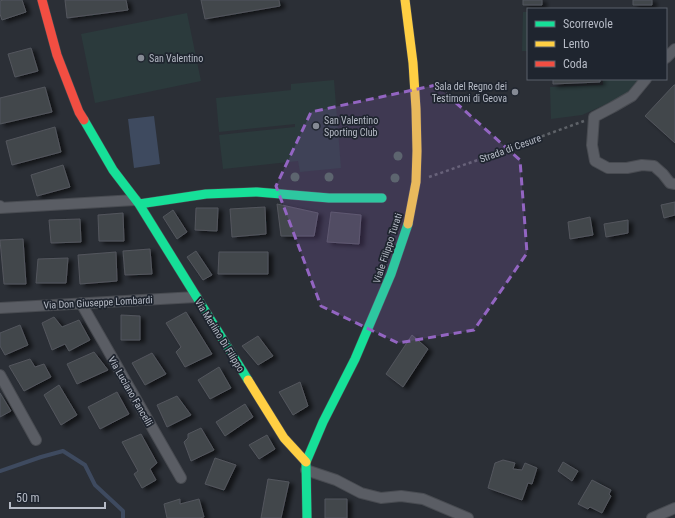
<svg xmlns="http://www.w3.org/2000/svg" width="675" height="518" viewBox="0 0 675 518" font-family="'Roboto Condensed',sans-serif">
  <style>
    .green { fill: #2b3a3c }
    .water { fill: #3e4a5f }
    .lines { fill: none; stroke-linecap: round; stroke-linejoin: round }
    .stream { stroke: #3e4a5f; stroke-width: 4 }
    .building { fill: #43474c; stroke: #53565d; filter: url(#shadow) }
    .street-casing { stroke: #484b51; stroke-width: 12 }
    .fast-casing { stroke: #484b51; stroke-width: 10 }
    .slow-casing { stroke: #484b51; stroke-width: 10 }
    .jam-casing { stroke: #484b51; stroke-width: 10 }
    .path { stroke: #5e6268; stroke-width: 2.5; stroke-dasharray: 3 3; stroke-linecap: butt }
    .street { stroke: #5a5d64; stroke-width: 10 }
    .fast { stroke: #16e098; stroke-width: 9 }
    .slow { stroke: #ffcf43; stroke-width: 9 }
    .jam { stroke: #f24e42; stroke-width: 9 }
    .tree { fill: #51665b }
    .marked { fill: #9365c2; fill-opacity: 0.2; stroke: #9365c2; stroke-width: 3; stroke-dasharray: 8 5; stroke-linejoin: round }
    .poi-dot { fill: #858a94; stroke: #1f252f; stroke-width: 1.5 }
    .labels { text-anchor: middle; stroke-width: 3.5; stroke-linejoin: round; paint-order: stroke }
    .poi-label { font-size: 10px; fill: #b6bbc6; stroke: #1f252f; text-anchor: start }
    .street-label { font-size: 10px; fill: #b6bbc6; stroke: #1f252f }
  </style>
  <defs>
    <filter id="shadow"><feDropShadow dx="4.5" dy="2.5" stdDeviation="2" flood-color="#0009"/></filter>
  </defs>
  <rect width="100%" height="100%" fill="#2b2f36"/>
  <path class="green" d="M523 12H528V51H522Z
    M187 13 201 81 95 103 81 34Z
    M603 79H642L627 95 582 115 551 119 550 87 603 85Z
    M334 80 341 168 300 172 298 161 223 169 219 135 295 127V124L219 132 216 98 291 90V84Z"/>
  <path class="water" d="M154 116 160 164 134 168 128 119Z"/>
  <g class="lines">
    <path class="stream" d="M0 471 41 457 63 451 85 465 95 485 123 511V518"/>
  </g>
  <path class="building" d="M3 0H22L26 12 2 20 0 14V1Z
    M65 0H126L128 10 67 18Z
    M201 0H279L280 6 205 19Z
    M523 0H542V5H523Z
    M633 0H652V5H633Z
    M31 48 38 71 15 77 8 54Z
    M553 79H600V82L553 84Z
    M674 85H675V143L645 116Z
    M45 87 52 112 0 124V98Z
    M55 127 61 152 12 165 6 141Z
    M63 165 70 187 37 196 31 175Z
    M675 202V215L664 218 661 205Z
    M277 204 318 213 314 236H281Z
    M265 207 266 234 232 237 230 209Z
    M196 208H218L217 231 195 230Z
    M173 210 187 232 177 239 163 217Z
    M331 212 361 215 359 244 327 242Z
    M123 213 124 241H99L98 215Z
    M590 217 593 235 570 239 568 222Z
    M80 219 81 242 51 243 49 220Z
    M628 220V233L606 237 604 224Z
    M23 239 26 284H4L0 240Z
    M150 249 152 274 125 275 123 251Z
    M196 251 212 275 203 280 187 257Z
    M116 252 117 281 80 284 78 255Z
    M219 252H268V274H218Z
    M68 258 66 283H36L38 259Z
    M186 312 212 354 185 367 176 352 181 347 166 323Z
    M121 315 140 316V340H121Z
    M54 317 62 327 79 320 90 340 69 351 65 344 52 350 42 323Z
    M20 325 28 345 5 355 0 346V333Z
    M412 335 428 349 403 387 386 374Z
    M258 336 273 356 258 365 242 346Z
    M94 352 108 370 77 384 67 364Z
    M152 353 166 374 145 385 132 363Z
    M30 359 35 367 44 364 51 377 24 391 9 366Z
    M219 367 231 388 210 399 198 380Z
    M300 382 308 406 293 415 279 392Z
    M59 385 77 415 61 425 44 395Z
    M117 392 129 414 100 429 88 407Z
    M0 393 11 411 0 417Z
    M177 396 191 415 167 427 157 405Z
    M245 404 253 417 225 436 216 422Z
    M201 428 214 450 191 461 184 442 188 438V434Z
    M141 434 157 463 150 469 156 480 142 488 134 474 138 471 122 442Z
    M267 435 275 449 259 459 249 445Z
    M215 458 236 465 224 490 205 484Z
    M503 460 515 463 513 469 522 470 525 463 537 468 532 484 528 483 522 500 488 488 495 463Z
    M563 462 578 471 572 481 558 471Z
    M268 479 289 482 281 518H261Z
    M592 480 611 490 609 494 611 496 602 513 590 507 588 509 578 504Z
    M180 499V504L199 499 204 517 199 518H167L164 504Z
    M325 499H347V518H325Z"/>
  <g class="lines">
    <g class="street-casing">
      <path id="street" d="M666 58 675 49
        M646 79 632 96 613 107 594 117 592 145 595 161 608 168H627L642 165 654 166 663 174 670 183 675 184
        M0 206V208L135 200
        M81 303 181 478
        M0 308 196 297
        M0 375 36 440
        M306 470 336 480 361 493 381 498 401 496 423 499 468 518
        M652 518 675 508"/>
    </g>
    <g class="fast-casing">
      <path id="fast" d="M84 120 113 170 139 204 248 380
        M139 204 206 194 257 192 329 198H382
        M307 518 306 462 323 422 355 359 391 274 408 224"/>
    </g>
    <g class="slow-casing">
      <path id="slow" d="M405 0 413 63 416 109 417 151 416 182 408 224
        M248 380 284 438 306 462"/>
    </g>
    <g class="jam-casing">
      <path id="jam" d="M42 0 57 55 79 112 84 120"/>
    </g>
    <path class="path" d="M429 177 521 145 540 137 584 121"/>
    <use href="#street" class="street"/>
    <use href="#fast" class="fast"/>
    <use href="#slow" class="slow"/>
    <use href="#jam" class="jam"/>
  </g>
  <g class="tree">
    <circle cx="398" cy="156" r="4.5"/>
    <circle cx="295" cy="177" r="4.5"/>
    <circle cx="329" cy="177" r="4.5"/>
    <circle cx="395" cy="178" r="4.5"/>
  </g>
  <path class="marked" d="M436 85 520 160 527 253 474 330 398 343 321 306 276 186 311 112Z"/>
  <g class="poi-dot">
    <circle cx="141" cy="58" r="4"/>
    <circle cx="515" cy="92" r="4"/>
    <circle cx="316" cy="126" r="4"/>
  </g>
  <g class="labels">
    <g class="poi-label">
      <text x="149" y="62">San Valentino</text>
      <text x="507" y="90" text-anchor="end">Sala del Regno dei<tspan x="507" dy="12">Testimoni di Geova</tspan></text>
      <text x="324" y="124">San Valentino<tspan x="324" dy="12">Sporting Club</tspan></text>
    </g>
    <g class="street-label">
      <text transform="translate(510 148) rotate(-20)" y="4">Strada di Cesure</text>
      <text transform="translate(387 248) rotate(-72)" y="4">Viale Filippo Turati</text>
      <text transform="translate(98 302) rotate(-3)" y="4">Via Don Giuseppe Lombardi</text>
      <text transform="translate(220 335) rotate(58)" y="4">Via Merlino Di Filippo</text>
      <text transform="translate(131 391) rotate(60)" y="4">Via Luciano Fancelli</text>
    </g>
  </g>
  <rect x="527" y="8" width="140" height="72" fill="#1f252f" stroke="#5b616b"/>
  <rect x="535" y="21" width="20" height="6" fill="#16e098" stroke="#5b616b"/>
  <text x="563" y="28" font-size="12" fill="#b6bbc6">Scorrevole</text>
  <rect x="535" y="41" width="20" height="6" fill="#ffcf43" stroke="#5b616b"/>
  <text x="563" y="48" font-size="12" fill="#b6bbc6">Lento</text>
  <rect x="535" y="61" width="20" height="6" fill="#f24e42" stroke="#5b616b"/>
  <text x="563" y="68" font-size="12" fill="#b6bbc6">Coda</text>
  <path d="M10 502v6h95v-6" fill="none" stroke="#b6bbc6" stroke-width="2"/>
  <text x="16" y="502" font-size="12" fill="#b6bbc6" stroke="#1f252f" stroke-width="3" paint-order="stroke">50 m</text>
</svg>
